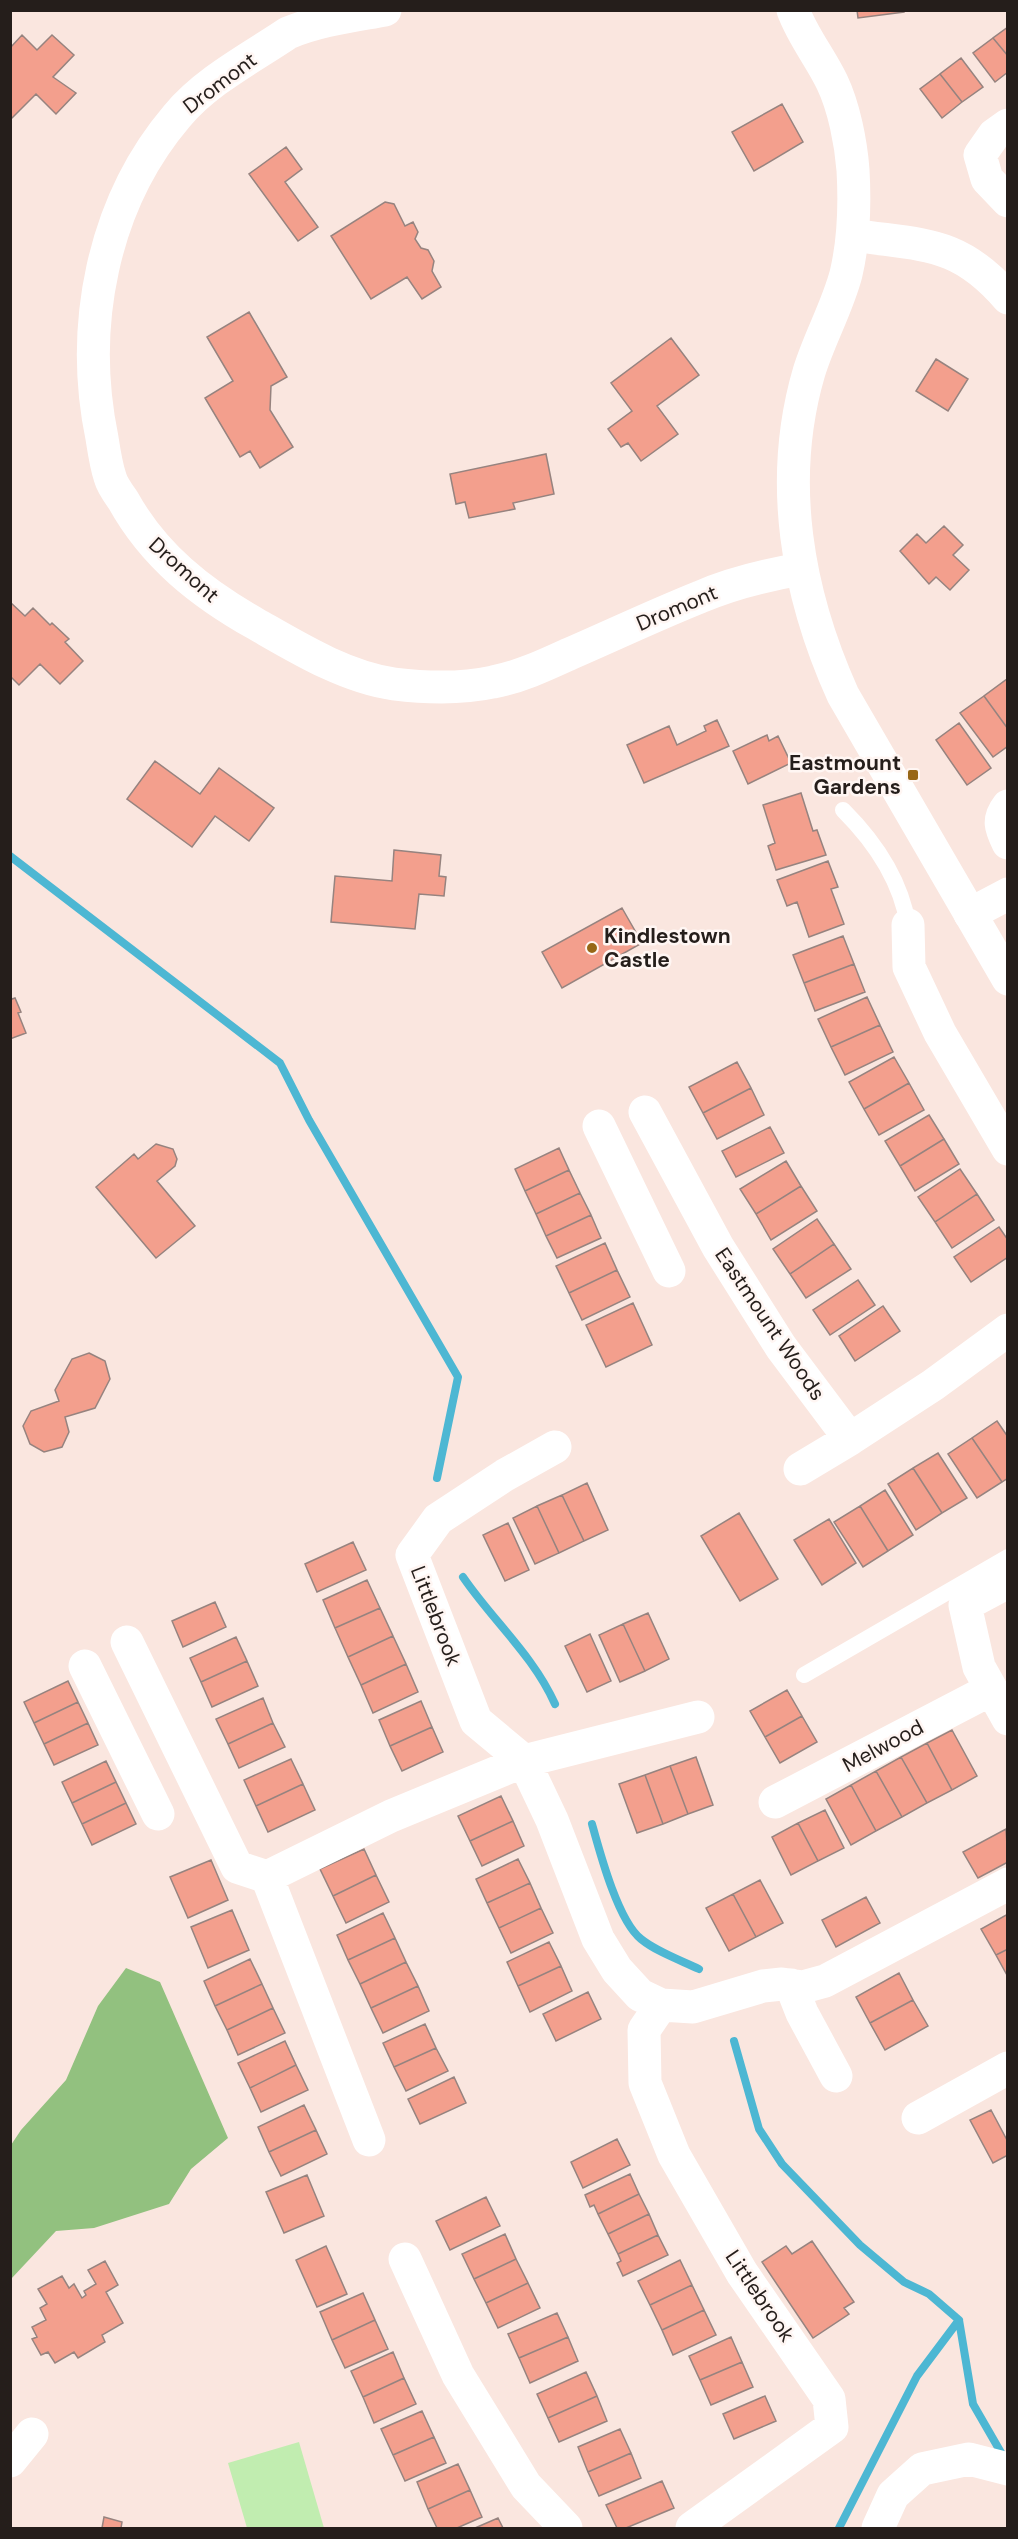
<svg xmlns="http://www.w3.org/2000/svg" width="1018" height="2539" viewBox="0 0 1018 2539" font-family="'DM Sans',sans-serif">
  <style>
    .green { fill: #c1edb0 }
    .forest { fill: #92c17f }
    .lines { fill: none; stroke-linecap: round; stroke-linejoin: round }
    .stream { stroke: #4db7d3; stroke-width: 8 }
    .building { fill: #f39f8d; stroke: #96837f; stroke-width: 1.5 }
    .service { stroke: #fff; stroke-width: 16 }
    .minor { stroke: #fff; stroke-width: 33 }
    .tertiary { stroke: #fff; stroke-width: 33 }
    .poi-dot { fill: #976717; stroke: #fff6f3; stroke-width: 2 }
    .labels { text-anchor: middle; stroke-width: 5; stroke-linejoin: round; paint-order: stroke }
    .street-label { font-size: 21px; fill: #251e1b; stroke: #fff6f3 }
    .poi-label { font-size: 21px; font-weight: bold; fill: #251e1b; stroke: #fff6f3; text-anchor: end }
  </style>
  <rect width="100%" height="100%" fill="#fae6df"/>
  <path class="green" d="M299 2442 324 2528H247L228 2463Z"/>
  <path class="forest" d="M126 1968 160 1982 228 2138 191 2169 169 2204 94 2228 56 2231 11 2279V2145L21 2130 66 2080 98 2006Z"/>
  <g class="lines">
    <path class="stream" d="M10 856 280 1063 309 1120 458 1377 437 1478
      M463 1577C493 1621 533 1655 555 1704
      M592 1824C600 1853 618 1921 641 1939 657 1952 680 1960 699 1969
      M734 2041 759 2129 782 2164 860 2245 904 2282 929 2294 959 2320 973 2404 1003 2456
      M839 2528 917 2376 959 2320"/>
  </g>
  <path class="building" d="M857 10H904V12L858 18Z
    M1008 27V56L993 38Z
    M22 35 37 50 52 35 74 55 53 77 76 93 56 114 36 94 10 120V48Z
    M993 38 1008 56V72L995 82 973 53Z
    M961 58 983 87 962 102 940 74Z
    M940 74 962 102 942 118 920 89Z
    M782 104 803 142 754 171 732 132Z
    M286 147 302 169 285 182 318 227 298 241 249 174Z
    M385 202 394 204 405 226 413 222 418 232 415 239 421 248 428 250 434 261 432 271 441 287 422 299 407 277 371 299 331 236Z
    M249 312 287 377 271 386 270 410 293 447 260 468 250 451 240 457 205 398 233 381 207 337Z
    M671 338 699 375 657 406 678 434 641 461 628 443 621 447 608 429 632 411 611 383Z
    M936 359 968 379 948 411 916 391Z
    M546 454 554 494 513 503 515 509 469 518 465 502 456 504 450 474Z
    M944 526 963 545 953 555 969 570 950 590 936 577 929 584 900 551 917 534 926 543Z
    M10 602 25 616 33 608 50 625 52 623 69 639 65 642 83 661 60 684 40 664 19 685 10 676Z
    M1007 679 1008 680V729L984 696Z
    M984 696 1008 729V746L993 757 960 713Z
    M717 720 729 746 644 783 627 745 669 726 677 745 706 731 704 726Z
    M959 723 991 768 967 785 936 740Z
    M767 735 769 741 778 736 791 763 748 784 733 751Z
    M155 761 200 794 219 768 274 808 249 841 215 816 192 847 127 799Z
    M801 793 813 831 817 830 826 855 776 870 768 846 775 843 763 805Z
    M394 850 441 855 439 876 446 877 444 896 419 894 415 929 331 922 335 876 392 881Z
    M828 861 838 887 831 889 844 924 809 937 797 902 787 906 777 880Z
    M622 908 642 943 562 988 542 952Z
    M843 936 854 964 804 983 793 955Z
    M854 964 865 992 815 1011 804 983Z
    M10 996 12 999 15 998 21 1012 18 1013 26 1033 10 1039Z
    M867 997 880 1025 831 1047 818 1019Z
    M880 1025 893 1052 845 1075 831 1047Z
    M894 1057 909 1083 864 1109 849 1082Z
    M737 1062 751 1088 703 1113 689 1087Z
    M909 1083 924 1110 879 1135 864 1109Z
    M751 1088 764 1115 717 1139 703 1113Z
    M929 1115 944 1139 900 1166 885 1141Z
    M770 1127 784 1153 736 1177 722 1151Z
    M944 1139 959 1164 915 1191 900 1166Z
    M156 1144 173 1149 177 1159 175 1166 157 1181 195 1226 156 1258 96 1187 134 1154 138 1159Z
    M559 1148 569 1170 525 1191 515 1169Z
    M786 1161 801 1186 756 1214 740 1189Z
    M960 1169 977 1194 935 1222 918 1197Z
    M569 1170 580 1193 536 1214 525 1191Z
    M801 1186 817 1211 771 1240 756 1214Z
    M580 1193 591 1215 546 1236 536 1214Z
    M977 1194 994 1220 952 1248 935 1222Z
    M591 1215 601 1238 557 1258 546 1236Z
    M817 1219 834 1244 790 1274 773 1249Z
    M999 1227 1008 1240V1257L971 1282 954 1257Z
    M605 1243 617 1270 569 1293 556 1266Z
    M834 1244 851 1269 806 1298 790 1274Z
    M617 1270 630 1297 582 1320 569 1293Z
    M858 1280 875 1305 830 1335 813 1310Z
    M633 1303 652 1345 606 1367 586 1325Z
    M883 1306 900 1331 855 1361 839 1336Z
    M89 1353 105 1361 110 1379 95 1408 65 1417 69 1432 62 1447 44 1452 30 1444 23 1426 31 1411 59 1401 55 1390 72 1359Z
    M997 1421 1008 1437V1478L1002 1482 972 1438Z
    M972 1438 1002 1482 977 1498 948 1454Z
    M938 1453 967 1498 942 1513 913 1468Z
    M913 1468 942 1513 916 1530 888 1484Z
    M587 1483 608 1530 584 1541 562 1495Z
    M885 1490 913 1535 888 1551 860 1506Z
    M562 1495 584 1541 559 1553 537 1506Z
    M537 1506 559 1553 535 1564 513 1518Z
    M860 1506 888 1551 863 1567 834 1522Z
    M739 1513 778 1579 740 1601 701 1536Z
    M829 1519 856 1563 822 1585 794 1540Z
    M508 1523 529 1570 505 1581 483 1535Z
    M353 1542 366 1570 317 1592 305 1564Z
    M367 1580 380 1608 335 1628 323 1600Z
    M215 1602 226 1627 183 1647 172 1621Z
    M380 1608 393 1636 348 1657 335 1628Z
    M648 1613 669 1659 645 1671 623 1624Z
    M623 1624 645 1671 620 1682 599 1635Z
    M590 1634 611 1681 587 1692 565 1646Z
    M393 1636 406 1664 361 1685 348 1657Z
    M236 1637 247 1661 201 1682 190 1658Z
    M247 1661 258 1686 212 1707 201 1682Z
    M406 1664 418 1692 373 1713 361 1685Z
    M68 1681 78 1702 34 1723 24 1702Z
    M787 1690 802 1716 765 1737 750 1711Z
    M263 1698 273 1723 228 1744 216 1719Z
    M421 1701 432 1727 390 1746 379 1720Z
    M78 1702 88 1723 44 1744 34 1723Z
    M802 1716 817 1742 780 1763 765 1737Z
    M88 1723 98 1745 54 1765 44 1744Z
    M273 1723 285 1747 239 1768 228 1744Z
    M432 1727 443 1752 402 1771 390 1746Z
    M952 1730 977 1776 952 1790 927 1743Z
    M927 1743 952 1790 927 1803 901 1757Z
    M696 1757 713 1805 688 1814 670 1766Z
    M901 1757 927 1803 902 1817 876 1771Z
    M291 1759 303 1784 256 1806 244 1780Z
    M106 1761 116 1782 72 1803 62 1782Z
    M670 1766 688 1814 663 1824 645 1775Z
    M876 1771 902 1817 876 1831 851 1785Z
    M645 1775 663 1824 637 1833 619 1784Z
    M116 1782 126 1803 82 1824 72 1803Z
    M303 1784 315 1810 268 1832 256 1806Z
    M851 1785 876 1831 851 1845 826 1799Z
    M501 1796 513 1821 470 1841 458 1816Z
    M126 1803 136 1824 92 1845 82 1824Z
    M825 1810 844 1848 818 1861 798 1823Z
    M513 1821 524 1846 482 1866 470 1841Z
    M798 1823 818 1861 791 1875 772 1837Z
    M1006 1829 1008 1862 978 1878 963 1852Z
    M364 1849 376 1875 333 1896 320 1869Z
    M518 1859 530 1883 487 1903 476 1879Z
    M211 1860 228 1900 188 1918 170 1877Z
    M376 1875 389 1902 346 1923 333 1896Z
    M760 1880 783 1923 756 1937 733 1894Z
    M530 1883 541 1908 499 1928 487 1903Z
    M733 1894 756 1937 729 1951 706 1908Z
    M866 1897 880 1923 836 1947 822 1920Z
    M541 1908 553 1933 511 1953 499 1928Z
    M232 1910 249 1950 208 1968 191 1927Z
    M383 1913 395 1938 348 1960 337 1935Z
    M1008 1914V1949L996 1955 981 1929Z
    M395 1938 406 1962 360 1984 348 1960Z
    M549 1942 561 1966 518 1986 507 1962Z
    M1008 1949V1977L996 1955Z
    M250 1959 262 1984 215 2006 204 1981Z
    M406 1962 418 1986 371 2008 360 1984Z
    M561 1966 572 1991 530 2012 518 1986Z
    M899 1973 913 2000 870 2023 856 1997Z
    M262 1984 273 2008 227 2030 215 2006Z
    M418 1986 429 2011 383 2033 371 2008Z
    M588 1992 601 2019 556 2041 543 2014Z
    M913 2000 928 2026 885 2050 870 2023Z
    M273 2008 285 2033 238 2055 227 2030Z
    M425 2024 436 2048 394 2067 383 2043Z
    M285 2041 296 2065 250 2088 238 2063Z
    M436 2048 448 2071 406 2091 394 2067Z
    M296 2065 308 2090 261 2112 250 2088Z
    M454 2077 466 2103 420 2124 408 2099Z
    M304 2105 316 2130 269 2152 258 2127Z
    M991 2110 1008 2142V2155L993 2163 970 2120Z
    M316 2130 327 2154 281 2176 269 2152Z
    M617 2139 630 2165 583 2188 571 2162Z
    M630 2174 639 2194 598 2214 594 2205 590 2207 585 2195Z
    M307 2175 324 2216 284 2233 266 2192Z
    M639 2194 649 2214 608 2234 598 2214Z
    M486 2197 500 2226 450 2250 436 2221Z
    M649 2214 658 2235 618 2254 608 2234Z
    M505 2234 516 2259 474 2279 462 2254Z
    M658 2235 668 2255 623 2276 617 2263 621 2261 618 2254Z
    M812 2241 854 2302 844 2308 849 2314 813 2338 762 2262 786 2246 792 2254Z
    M326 2246 347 2294 317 2307 296 2260Z
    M516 2259 528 2283 486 2303 474 2279Z
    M680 2260 692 2285 650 2305 638 2281Z
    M105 2261 118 2285 106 2292 123 2323 102 2335 105 2342 78 2358 74 2352 55 2363 48 2352 41 2355 32 2339 37 2337 32 2327 46 2320 40 2308 47 2304 38 2289 62 2276 69 2288 74 2284 82 2298 86 2295 84 2291 96 2284 88 2270Z
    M528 2283 540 2308 498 2328 486 2303Z
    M692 2285 704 2310 662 2330 650 2305Z
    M363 2293 375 2320 332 2340 320 2312Z
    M704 2310 716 2335 673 2355 662 2330Z
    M557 2313 568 2337 519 2358 508 2334Z
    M375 2320 388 2349 345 2368 332 2340Z
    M568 2337 578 2361 530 2383 519 2358Z
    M731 2337 742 2362 700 2380 689 2356Z
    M393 2352 404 2378 363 2397 351 2371Z
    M742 2362 753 2387 711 2405 700 2380Z
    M586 2372 597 2396 548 2418 537 2394Z
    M404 2378 416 2404 374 2423 363 2397Z
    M597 2396 607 2421 559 2442 548 2418Z
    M765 2396 776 2421 734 2439 723 2414Z
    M422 2411 434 2437 393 2455 381 2429Z
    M620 2429 631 2453 588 2472 578 2447Z
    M434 2437 446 2463 405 2481 393 2455Z
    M631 2453 641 2478 599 2496 588 2472Z
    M458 2464 470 2490 428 2509 417 2482Z
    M662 2481 674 2508 626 2528H617L606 2505Z
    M470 2490 482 2517 457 2528H437L428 2509Z
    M104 2517 122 2522 121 2528H102Z
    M498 2518 503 2528H475Z"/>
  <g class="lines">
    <path class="service" d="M843 810C874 841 901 881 908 925
      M804 1675 1008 1557"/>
    <path class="minor" d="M385 10C352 16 319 20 288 33 251 58 206 81 177 116 102 204 79 327 102 438 104 451 106 465 110 477 112 485 118 493 123 500 154 556 201 593 256 624 298 648 345 677 394 684 427 688 461 689 493 682 519 677 543 666 567 655 611 636 655 615 700 597 732 583 766 575 801 569
      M1008 125 994 135 980 155 987 179 1008 201
      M853 235C923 246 958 240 1008 298
      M1008 806C997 820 1001 828 1008 843
      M970 914 1008 894
      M908 925 909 967 940 1033 1008 1149
      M645 1112 718 1247 781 1347 850 1439 800 1469
      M599 1126 669 1271
      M850 1439 933 1385 1008 1330
      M555 1447 505 1475 438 1519 412 1555 476 1721 524 1761 552 1820 598 1939 617 1970 640 1995 661 2005 693 2007 763 1986 782 1984 803 1987 825 1981 1008 1884
      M1008 1582 965 1605 979 1667 1008 1719
      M127 1642 237 1867 267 1877
      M85 1666 158 1814
      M775 1802 990 1690
      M791 1985 802 2013 836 2076
      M661 2005 644 2030 645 2083 674 2155 742 2273 829 2399 832 2427 692 2528
      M918 2118 1008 2068
      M369 2140 267 1877 391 1816 524 1761 698 1717
      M405 2259 458 2375 526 2486 566 2528
      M10 2461 32 2434
      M878 2528 893 2495 922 2469 969 2459 1008 2469"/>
    <path class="tertiary" d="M793 10C803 37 820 57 832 82 844 107 851 143 853 170 855 205 854 240 846 274 837 308 819 339 809 372 777 481 797 593 843 695L1008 979"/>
  </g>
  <g class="poi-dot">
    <rect x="907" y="769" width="12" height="12" rx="3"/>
    <circle cx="592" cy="948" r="6"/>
  </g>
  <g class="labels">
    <g class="street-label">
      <text transform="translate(220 83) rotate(-37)" y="7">Dromont</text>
      <text transform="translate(184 570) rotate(42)" y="7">Dromont</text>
      <text transform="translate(677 608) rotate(-23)" y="7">Dromont</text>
      <text transform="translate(770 1324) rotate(56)" y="7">Eastmount Woods</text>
      <text transform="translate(436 1616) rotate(69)" y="7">Littlebrook</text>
      <text transform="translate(883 1746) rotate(-28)" y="7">Melwood</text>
      <text transform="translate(760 2296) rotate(56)" y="7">Littlebrook</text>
    </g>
    <g class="poi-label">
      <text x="901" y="770">Eastmount<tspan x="901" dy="24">Gardens</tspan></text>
      <text x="604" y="943" text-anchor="start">Kindlestown<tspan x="604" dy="24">Castle</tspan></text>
    </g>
  </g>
  <rect width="1018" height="2539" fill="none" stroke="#251e1b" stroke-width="24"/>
</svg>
